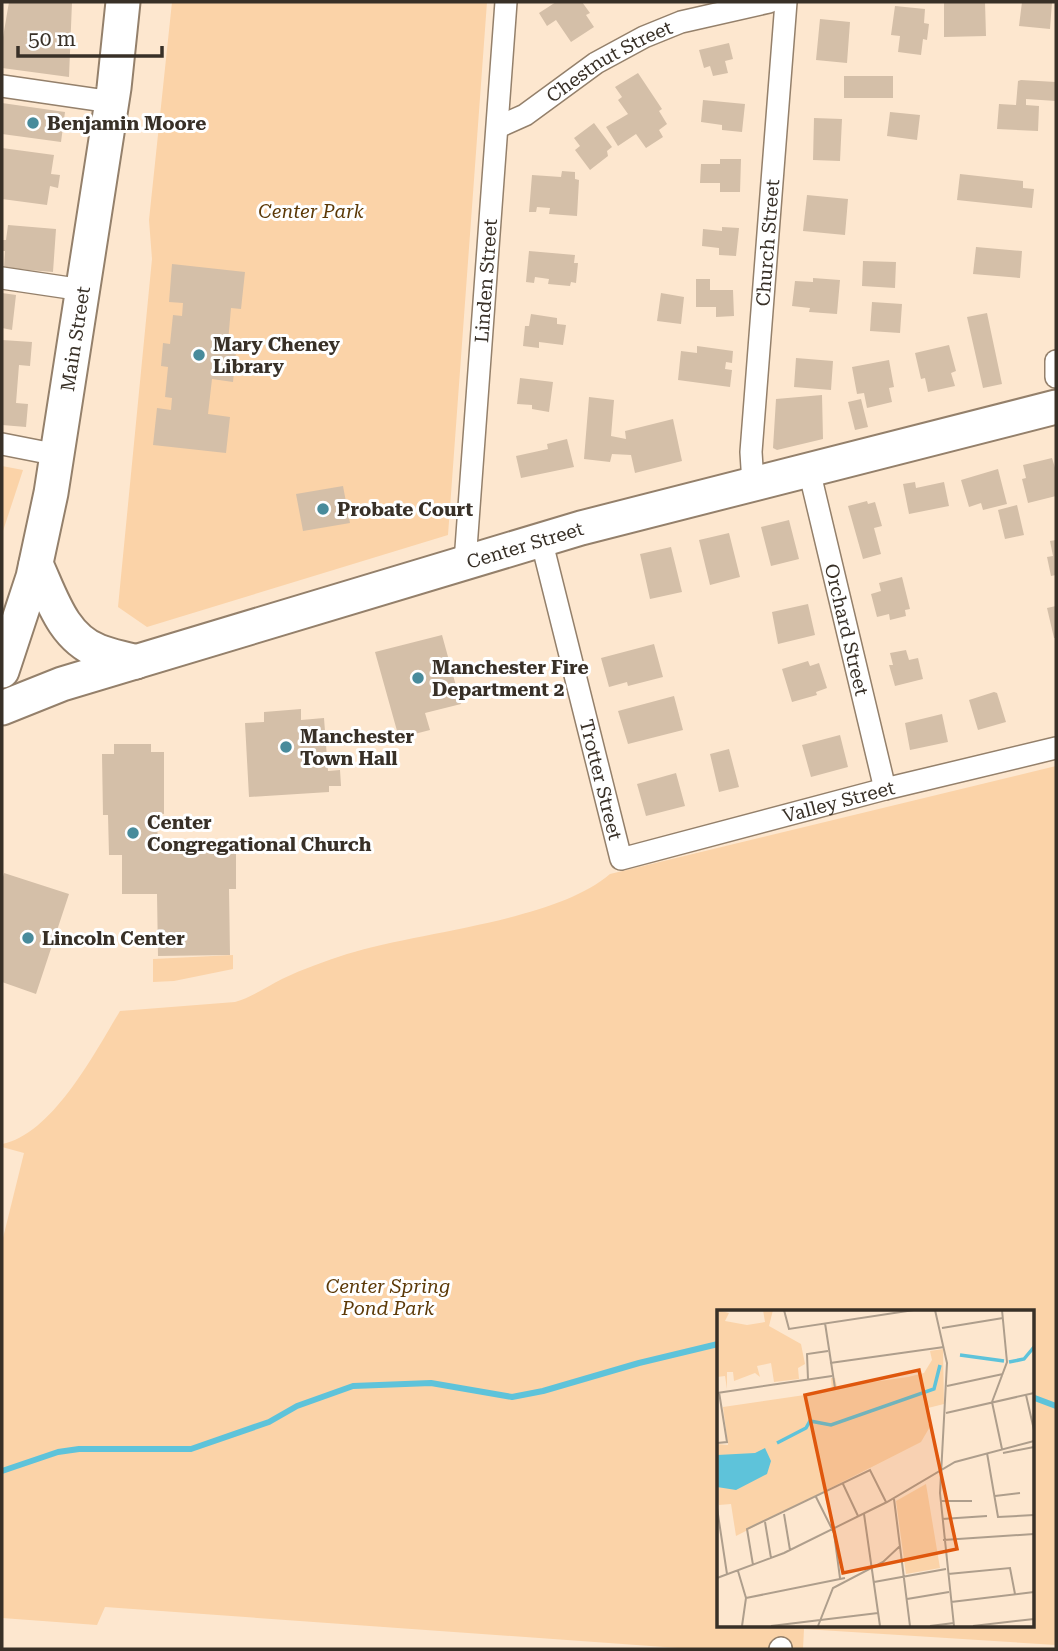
<svg xmlns="http://www.w3.org/2000/svg" width="1058" height="1651" viewBox="0 0 1058 1651" font-family="'Roboto Serif',serif">
  <style>
    .green { fill: #fbd3a8; fill-rule: evenodd }
    .lines { fill: none; stroke-linecap: round; stroke-linejoin: round }
    .stream { stroke: #5ec3da; stroke-width: 6 }
    .building { fill: #d4bfa8 }
    .street-casing { stroke: #94806b; stroke-width: 24 }
    .primary-casing { stroke: #94806b; stroke-width: 37 }
    .street { stroke: #fff; stroke-width: 21 }
    .primary { stroke: #fff; stroke-width: 33 }
    .poi-dot { fill: #488b9b; stroke: #fff; stroke-width: 2.5 }
    .labels { text-anchor: middle; stroke-width: 6; stroke-linejoin: round; paint-order: stroke }
    .street-label { font-size: 19px; fill: #383027; stroke: #fff }
    .poi-label { font-size: 19px; font-weight: bold; fill: #383027; stroke: #fff; text-anchor: start }
    .park-label { font-size: 19px; font-style: italic; fill: #5c3907; stroke: #fff }
    .inset-river { fill: none; stroke: #5ec3da; stroke-width: 3.5 }
    .inset-road { fill: none; stroke: #ae9e8c; stroke-width: 2 }
    .view { fill: #df570d; fill-opacity: 0.15; stroke: #df570d; stroke-width: 3.5 }
    .inset-edge { fill: none; stroke: #383027; stroke-width: 3.5 }
  </style>
  <rect width="100%" height="100%" fill="#fde7cf"/>
  <path class="green" d="M172 2H487L448 535 147 627 118 607 152 259 149 220Z
    M2 466 23 470 2 534Z
    M1056 766V1645L804 1629 803 1649H692L105 1607 97 1625 2 1618V1242L24 1153 2 1147V1144C53 1134 95 1052 120 1011L235 1002C252 997 266 987 282 979 303 969 325 961 347 954 420 931 554 922 610 874ZM718 1312H1032V1625H718Z
    M233 955V969L174 981 153 982V959Z"/>
  <g class="lines">
    <path class="stream" d="M1032 1397 1056 1406
      M2 1471 58 1452 79 1449H191L269 1422 297 1406 353 1386 431 1383 512 1397 543 1391 639 1363 718 1344"/>
  </g>
  <path class="building" d="M9 2H72L69 77 2 68V43Z
    M556 2H582L590 13 586 15 594 27 571 42 556 20 547 26 539 13Z
    M944 2H985L986 36 944 37Z
    M1022 2H1052L1050 29 1019 26Z
    M895 6 925 9 924 23 929 24 927 40 923 39 921 55 898 52 900 36 891 35Z
    M820 19 850 22 847 63 816 60Z
    M729 43 733 59 725 61 728 73 713 76 710 66 704 68 699 50Z
    M638 73 662 109 659 111 667 124 659 130 663 137 646 148 636 134 618 146 606 127 628 114 618 100 622 97 615 87Z
    M844 76H893V98H844Z
    M1021 80 1056 82V101L1026 99V105L1039 106 1038 131 997 129 999 104 1016 105 1018 81Z
    M703 100 745 104 742 132 722 130V125L701 122Z
    M2 103 65 112 61 142 2 134Z
    M890 112 920 115 917 140 887 136Z
    M814 118 842 119 840 161 813 160Z
    M594 123 612 147 607 151 608 156 590 170 575 150 580 146 574 138Z
    M2 148 54 155 51 174 60 175 58 188 50 186 47 205 2 199Z
    M720 159H741L740 192H720V183H700L701 164H720Z
    M562 171 575 172V179L579 180 577 216 549 214 550 208 537 207 536 212H529L532 175 561 177Z
    M960 174 1023 181V188L1034 189 1032 208 957 200Z
    M807 195 848 199 845 235 803 231Z
    M8 225 56 229 53 272 4 268 5 251H2V240H6Z
    M722 227 739 228 736 256 719 255V248L702 246 703 229 722 231Z
    M976 247 1022 251 1020 278 973 274Z
    M529 251 575 255 574 263H578L576 283 571 282 570 286 548 284 549 279 535 277 534 283 526 282Z
    M863 261 896 262 895 288 862 286Z
    M172 264 245 272 241 309 231 308 228 342 237 343 233 382 212 379 208 414 230 417 226 453 153 445 157 408 171 410 172 398 165 397 168 367 161 366 163 343 170 344 173 315 182 316 183 303 169 302Z
    M813 278 840 280 837 314 809 312 810 308 792 306 795 281 813 282Z
    M696 279H710V290H733L734 316 716 317V307H696Z
    M2 293 16 295 12 330 2 328Z
    M661 293 684 297 681 324 657 321Z
    M872 302 902 304 900 333 870 331Z
    M987 313 1002 384 983 388 967 317Z
    M531 314 557 318V324L566 325 563 345 539 342V348L523 346 525 326H529Z
    M2 340 32 342 30 366 19 365 16 403 28 404 26 427 2 425Z
    M949 345 956 371 951 373 955 386 928 392 925 378 921 379 915 353Z
    M697 346 733 351 732 363 726 362 725 369 732 370 730 387 678 380 681 351 697 353Z
    M796 358 833 361 831 390 794 387Z
    M889 360 894 387 889 388 892 402 867 408 864 393 857 394 852 367Z
    M520 378 553 382 549 412 532 409V405L517 404Z
    M822 395 823 439 777 450 773 448 776 399Z
    M589 397 614 400 611 436 626 439 625 431 673 419 682 461 635 473 631 455 612 454 610 462 584 459Z
    M861 399 868 427 855 430 848 402Z
    M567 439 574 467 521 478 516 456 548 449 547 444Z
    M1052 458 1056 471V496L1028 503 1022 479 1026 478 1023 465Z
    M998 469 1007 504 983 510 981 503 969 507 961 480Z
    M915 482 916 488 944 482 949 506 909 514 903 484Z
    M343 486 350 523 303 531 296 494Z
    M867 501 868 504 875 502 882 526 874 528 881 554 863 559 848 506Z
    M1017 505 1024 535 1005 539 998 510Z
    M789 520 799 559 771 566 761 527Z
    M729 533 740 577 710 585 699 540Z
    M1056 540V575L1051 576 1047 557 1053 556 1050 541Z
    M671 547 682 592 650 599 640 554Z
    M902 577 910 609 905 610 906 616 890 620 889 614 877 617 871 594 881 591 879 583Z
    M808 604 815 635 778 644 772 612Z
    M1056 606V638H1054L1047 608Z
    M442 635 461 704 425 713 430 730 399 738 375 652Z
    M654 644 663 677 628 686 627 682 609 687 601 658Z
    M906 650 909 660 918 658 923 679 895 686 889 665H893L890 653Z
    M808 661 810 666 819 663 827 688 816 692 817 695 792 702 782 669Z
    M994 692 997 693 1006 722 978 730 969 700Z
    M674 696 683 730 628 744 618 711Z
    M301 709V720L324 718 328 771 340 770 341 786H329V792L249 797 245 723 264 722V712Z
    M942 714 948 742 910 750 905 723Z
    M840 735 848 767 811 777 802 745Z
    M114 744H151V752H164V814H157L158 851 236 850V889H229L230 955 158 956 157 894H122V855H109L108 815H103L102 754H114Z
    M729 749 739 787 719 792 710 754Z
    M676 773 685 806 646 816 637 784Z
    M4 873 69 894 36 994 2 982V881Z"/>
  <g class="lines">
    <g class="street-casing">
      <g id="street">
        <path d="M2 86 112 102"/>
        <path id="s1" d="M498 127 525 115 596 63 644 37 681 22 769 2"/>
        <path d="M2 278 83 290"/>
        <path d="M1056 361V377"/>
        <path d="M2 444 58 455"/>
        <path id="s2" d="M809 470 885 789"/>
        <path id="s3" d="M753 484 751 452 786 2"/>
        <path id="s4" d="M541 539 621 859 885 789 1056 748"/>
        <path id="s5" d="M465 562 506 2"/>
        <path d="M780 1649 781 1648"/>
      </g>
    </g>
    <g class="primary-casing">
      <g id="primary">
        <path d="M36 564C51 596 62 637 98 651 110 656 123 658 136 662"/>
        <path id="s6" d="M2 671 33 577 51 493 114 88 123 2"/>
        <path id="s7" d="M2 708 62 684 581 528 1056 407"/>
      </g>
    </g>
    <use href="#street" class="street"/>
    <use href="#primary" class="primary"/>
  </g>
  <g class="poi-dot">
    <circle cx="33" cy="123" r="7"/>
    <circle cx="199" cy="355" r="7"/>
    <circle cx="323" cy="509" r="7"/>
    <circle cx="418" cy="678" r="7"/>
    <circle cx="286" cy="747" r="7"/>
    <circle cx="133" cy="833" r="7"/>
    <circle cx="28" cy="938" r="7"/>
  </g>
  <g class="labels">
    <g class="street-label">
      <text dy="7" stroke="none"><textPath href="#s1" startOffset="130">Chestnut Street</textPath></text>
      <text dy="7" stroke="none"><textPath href="#s3" startOffset="242">Church Street</textPath></text>
      <text dy="7" stroke="none"><textPath href="#s5" startOffset="282">Linden Street</textPath></text>
      <text dy="7" stroke="none"><textPath href="#s6" startOffset="341">Main Street</textPath></text>
      <text dy="7" stroke="none"><textPath href="#s7" startOffset="548">Center Street</textPath></text>
      <text dy="7" stroke="none"><textPath href="#s2" startOffset="164">Orchard Street</textPath></text>
      <text dy="7" stroke="none"><textPath href="#s4" startOffset="248">Trotter Street</textPath></text>
      <text dy="7" stroke="none"><textPath href="#s4" startOffset="555">Valley Street</textPath></text>
    </g>
    <g class="poi-label">
      <text x="47" y="130">Benjamin Moore</text>
      <text x="213" y="351">Mary Cheney<tspan x="213" dy="22">Library</tspan></text>
      <text x="337" y="516">Probate Court</text>
      <text x="432" y="674">Manchester Fire<tspan x="432" dy="22">Department 2</tspan></text>
      <text x="300" y="743">Manchester<tspan x="300" dy="22">Town Hall</tspan></text>
      <text x="147" y="829">Center<tspan x="147" dy="22">Congregational Church</tspan></text>
      <text x="42" y="945">Lincoln Center</text>
    </g>
    <g class="park-label">
      <text x="311" y="218">Center Park</text>
      <text x="388" y="1293">Center Spring<tspan x="388" dy="22">Pond Park</tspan></text>
    </g>
  </g>
  <g transform="translate(717 1310)">
    <rect width="317" height="317" fill="#fde7cf"/>
    <path d="M0 0 12 3 8 11 30 15 48 12 46 0H56L52 16 84 34 88 54 81 58 82 69 57 72 54 53 40 56 43 67 38 63 17 71 16 62H10V79L8 66 0 67ZM226 39 227 94 211 98V114L214 115 204 132 19 226 14 194 2 195 0 184V134L11 135 6 97 115 81 114 68H118L120 77 191 67 207 63 215 50 213 41ZM209 174 223 258 189 264 179 191Z" fill="#fbd3a8"/>
    <path d="M48 138 54 151 50 164 19 180 0 177V145L38 143Z" fill="#5ec3da"/>
    <path class="inset-river" d="M243 45 287 51M292 52 307 49 317 37M60 133 89 118 93 111 114 115 217 79 223 55"/>
    <path class="inset-road" d="M67 0 72 19 197 0M218 0 230 53 223 183 237 316M285 0 290 52 275 92 285 139M108 13 118 78M225 18 286 8M113 53 227 37M91 69 90 44 111 41M230 76 286 64M0 83 115 66M309 85 317 120M229 103 317 83M0 133 10 132 2 82M270 143 281 207 317 205M286 143 317 137M126 174 141 206M278 186 303 183M99 187 117 223 123 268M177 189 193 316M224 191H255M0 198 10 264M67 204 73 240M147 204 163 316M225 209 270 206M48 212 54 248M226 230 317 224M36 255 30 219 153 160 169 192M21 261 29 288 25 316M231 264 293 258 298 284M0 268 67 243 170 192 238 152 317 131M157 272 229 259M29 288 128 268M190 289 232 282M234 292 317 282M54 316 161 303M101 316 116 278 166 252 183 236M213 316 237 313M256 316 317 309"/>
    <path class="view" d="M202 60 240 239 126 263 88 85Z"/>
    <rect width="317" height="317" class="inset-edge"/>
  </g>
  <rect width="1058" height="1651" fill="none" stroke="#383027" stroke-width="7"/>
  <path d="M18 46v10h144v-10" fill="none" stroke="#383027" stroke-width="3.5"/>
  <text x="28" y="46" font-size="21" fill="#383027" stroke="#ffffff" stroke-width="5" paint-order="stroke">50 m</text>
</svg>
